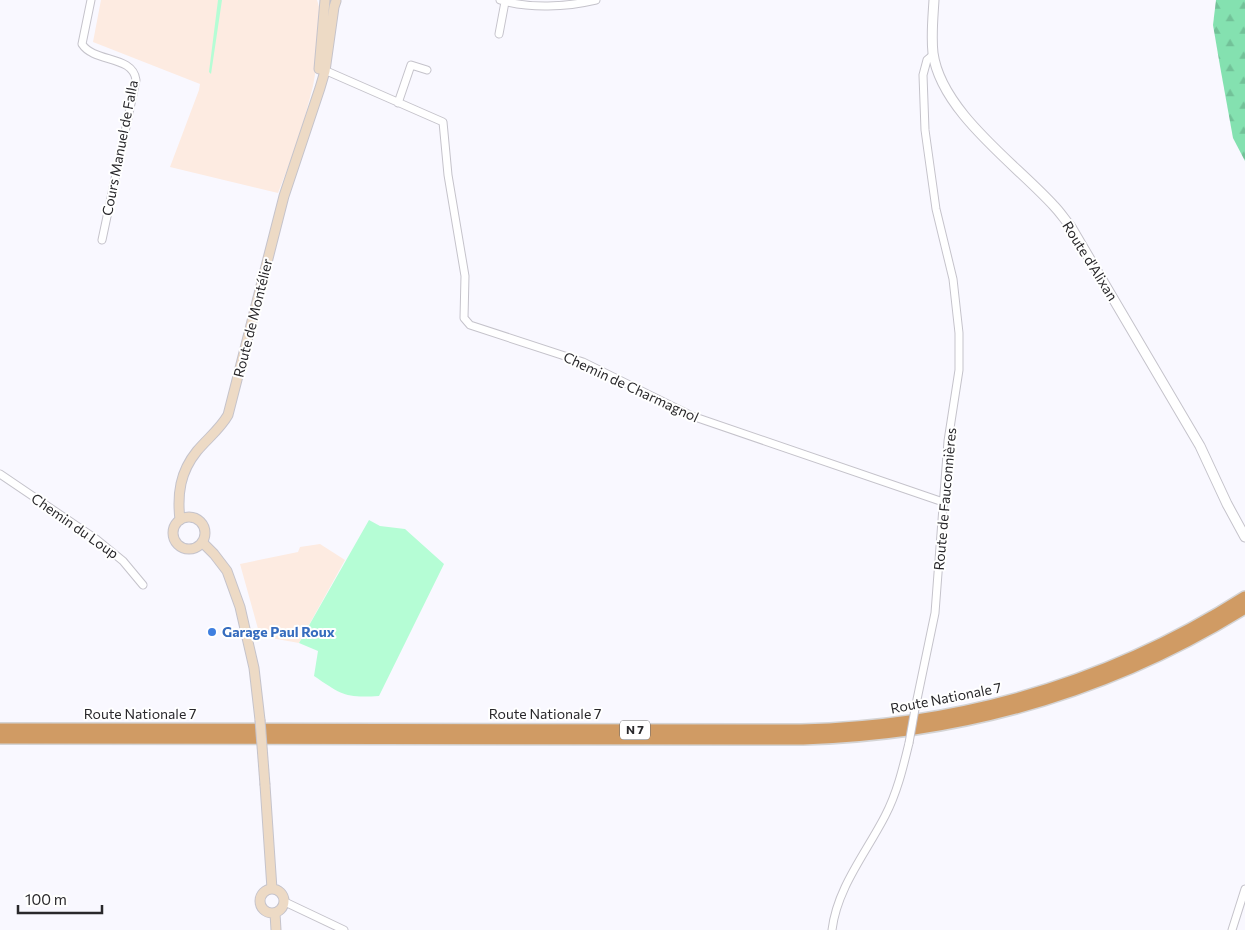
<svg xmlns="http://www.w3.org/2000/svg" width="1245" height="930" viewBox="0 0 1245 930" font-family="Commissioner,sans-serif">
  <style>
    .industrial { fill: #fdebe1 }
    .green { fill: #b5fdd5 }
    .forest { fill: url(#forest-firs) }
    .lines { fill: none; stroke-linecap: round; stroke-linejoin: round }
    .minor-casing { stroke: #c5c3cb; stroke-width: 9 }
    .tertiary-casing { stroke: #c5c3cb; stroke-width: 11 }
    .secondary-casing { stroke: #c5c3cb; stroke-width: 11 }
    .trunk-casing { stroke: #d4d4d5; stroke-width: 14 }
    .minor { stroke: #fff; stroke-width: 7 }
    .tertiary { stroke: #fff; stroke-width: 9 }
    .secondary { stroke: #eddac5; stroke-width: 9 }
    .trunk { stroke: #d09b64; stroke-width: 11 }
    .minor-bridge-casing { stroke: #c5c3cb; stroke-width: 9; stroke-linecap: butt }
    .secondary-bridge-casing { stroke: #c5c3cb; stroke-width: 11; stroke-linecap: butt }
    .minor-bridge { stroke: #fff; stroke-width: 7 }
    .secondary-bridge { stroke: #eddac5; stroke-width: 9 }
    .shop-dot { fill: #3f7fe0; stroke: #fff; stroke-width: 2 }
    .labels { text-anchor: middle; stroke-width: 4; stroke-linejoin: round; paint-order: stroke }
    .shield { fill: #fff; stroke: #69686b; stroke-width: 1 }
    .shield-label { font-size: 12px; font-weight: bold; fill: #29282b }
    .street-label { font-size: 14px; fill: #29282b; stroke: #fff }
    .shop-label { font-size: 14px; font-weight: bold; fill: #366cbe; stroke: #fff; text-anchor: start }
  </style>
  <defs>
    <pattern id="forest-firs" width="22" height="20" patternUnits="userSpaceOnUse" patternTransform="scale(1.25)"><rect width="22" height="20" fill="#84e1b0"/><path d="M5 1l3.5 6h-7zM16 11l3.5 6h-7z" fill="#72c198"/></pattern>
  </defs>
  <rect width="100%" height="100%" fill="#f9f8ff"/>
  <path class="industrial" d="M101 0H317L320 10 316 69 313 86 299 139 278 193 170 167 199 90 200 84 93 42Z
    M320 544 345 560 299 643 260 636 240 564 298 552 300 547Z"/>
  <path class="green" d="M218 0H222L211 74 209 72Z
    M369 520 380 526 405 529 444 564 379 696C345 698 342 695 314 676L318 651 299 643Z"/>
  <path class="forest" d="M1216 0H1245V161L1233 138 1220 66 1213 25Z"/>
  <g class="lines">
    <g class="minor-casing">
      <path id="minor" d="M91 0 82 44C94 63 133 55 136 80L102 240
        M500 0C530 9 566 7 596 0
        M499 34 505 2
        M322 69 443 122 448 175 465 276 464 318 470 325 583 362 692 416 943 502
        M398 103 411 65 427 70
        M0 474 96 539 123 561 143 585
        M915 709 935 613 948 441 959 370V333L953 279 936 209 925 130 923 75 927 60 933 55
        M285 902 344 930
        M832 930C837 888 866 853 885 816 897 793 903 768 909 743
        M1232 930 1245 889"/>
    </g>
    <g class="tertiary-casing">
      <path id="tertiary" d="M934 0C933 17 931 36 933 53 941 112 1016 164 1054 206 1060 212 1065 220 1071 227L1200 446 1227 504 1245 537"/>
    </g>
    <g class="secondary-casing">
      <path id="secondary" d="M319 69 325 0
        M173 533a16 16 0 1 1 32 0a16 16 0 1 1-32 0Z
        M180 520C177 494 180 472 197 451 208 438 220 429 228 415L284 196 320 88 325 71 334 7 336 1
        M202 542 214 554 227 571 240 607 254 668 260 720
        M265 785 272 889
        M260 901a12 12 0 1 1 24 0a12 12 0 1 1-24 0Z
        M275 913 276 930"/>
    </g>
    <g class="trunk-casing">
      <path id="trunk" d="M0 729 801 730C961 726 1110 683 1245 597
        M0 738 803 739C963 734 1110 692 1245 608"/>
    </g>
    <use href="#minor" class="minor"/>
    <use href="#tertiary" class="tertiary"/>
    <use href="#secondary" class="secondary"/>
    <use href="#trunk" class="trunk"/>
    <g class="minor-bridge-casing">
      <path id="minor-bridge" d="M909 743 915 709"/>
    </g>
    <g class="secondary-bridge-casing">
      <path id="secondary-bridge" d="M260 720 265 785"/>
    </g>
    <use href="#minor-bridge" class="minor-bridge"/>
    <use href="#secondary-bridge" class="secondary-bridge"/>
  </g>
  <circle class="shop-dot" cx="212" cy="632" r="5"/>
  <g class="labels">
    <rect class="shield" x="620" y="720.5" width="30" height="19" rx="4"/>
    <g class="shield-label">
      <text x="635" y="734">N 7</text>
    </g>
    <g class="street-label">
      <text transform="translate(120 148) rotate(-79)" y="5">Cours Manuel de Falla</text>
      <text transform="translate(1090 261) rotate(58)" y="5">Route d'Alixan</text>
      <text transform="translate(253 318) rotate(-76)" y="5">Route de Montélier</text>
      <text transform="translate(631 387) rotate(25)" y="5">Chemin de Charmagnol</text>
      <text transform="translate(945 499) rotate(-85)" y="5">Route de Fauconnières</text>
      <text transform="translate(75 526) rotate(35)" y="5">Chemin du Loup</text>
      <text transform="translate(946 698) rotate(-11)" y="5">Route Nationale 7</text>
      <text x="140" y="719">Route Nationale 7</text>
      <text x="545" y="719">Route Nationale 7</text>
    </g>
    <g class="shop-label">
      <text x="222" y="637">Garage Paul Roux</text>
    </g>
  </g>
  <path d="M18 905v8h84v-8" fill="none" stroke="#29282b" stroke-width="2.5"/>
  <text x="25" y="905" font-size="15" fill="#29282b" stroke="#ffffff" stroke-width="4" paint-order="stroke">100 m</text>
</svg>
